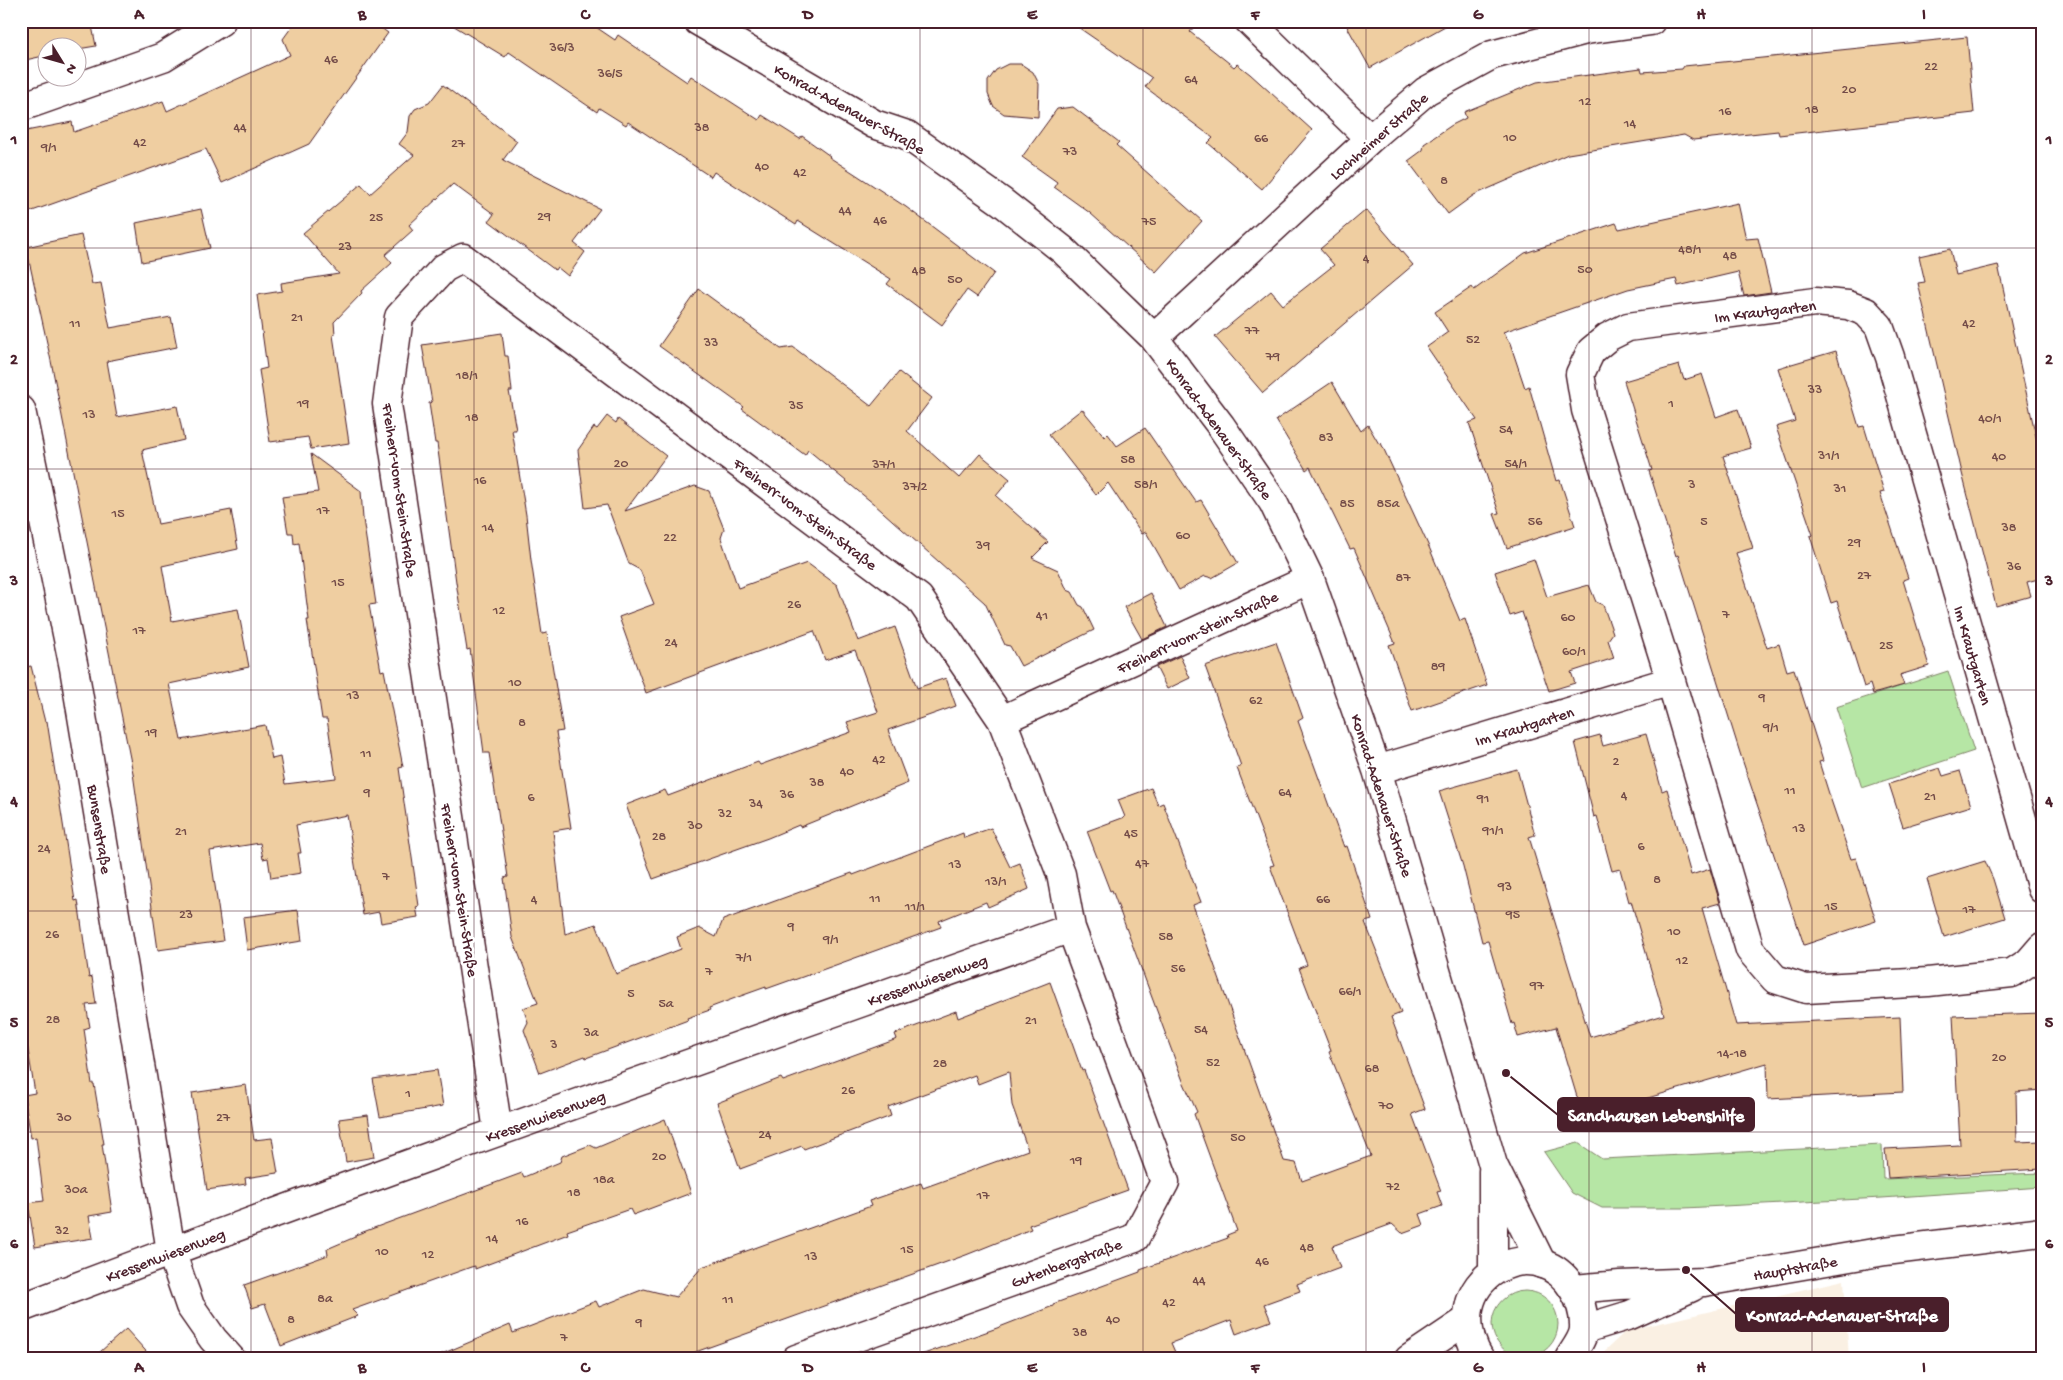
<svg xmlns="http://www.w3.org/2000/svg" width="2063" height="1380" viewBox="0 0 2063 1380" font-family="'Gochi Hand',sans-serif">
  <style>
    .built { fill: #faf0e3 }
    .green { fill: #b6e6a5; stroke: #808268 }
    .building { fill: #efcea1; stroke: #4a1f2b }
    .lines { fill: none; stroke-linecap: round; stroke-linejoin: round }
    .street-casing { stroke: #4a1f2b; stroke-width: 31 }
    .secondary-casing { stroke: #4a1f2b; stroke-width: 31 }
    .street { stroke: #fff; stroke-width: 28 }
    .secondary { stroke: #fff; stroke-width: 28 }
    .grid { fill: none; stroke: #4a1f2b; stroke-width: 1; stroke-opacity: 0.55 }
    .labels { text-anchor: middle; stroke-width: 5; stroke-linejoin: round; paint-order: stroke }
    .number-label { font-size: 14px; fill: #734b48 }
    .street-label { font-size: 16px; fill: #4a1f2b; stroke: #fff }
    .leader { fill: none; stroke: #4a1f2b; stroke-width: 2 }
    .callout-dot { fill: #4a1f2b; stroke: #fff; stroke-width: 2 }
    .callout { fill: #4a1f2b; stroke: #4a1f2b; stroke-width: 2 }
    .callout-label { font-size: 18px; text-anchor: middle; font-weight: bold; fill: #fff }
    .neatline { fill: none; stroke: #4a1f2b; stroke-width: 2 }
    .grid-label { font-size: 16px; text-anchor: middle; font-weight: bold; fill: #4a1f2b }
  </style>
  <rect width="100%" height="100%" fill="#fff"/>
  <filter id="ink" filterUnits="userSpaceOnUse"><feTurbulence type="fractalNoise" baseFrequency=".02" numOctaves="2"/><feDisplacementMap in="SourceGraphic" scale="10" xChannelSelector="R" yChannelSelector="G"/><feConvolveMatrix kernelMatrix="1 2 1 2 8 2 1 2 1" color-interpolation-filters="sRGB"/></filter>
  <g filter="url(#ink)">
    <path class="built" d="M1844 1280 1849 1359H1596L1626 1331Z"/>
    <path class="green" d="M1948 671 1974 751 1862 788 1836 707Z
      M1578 1143 1602 1159 1882 1145 1883 1179 2042 1173V1187L1882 1198 1684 1208H1602L1572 1193 1544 1152Z
      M1492 1324a33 33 0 1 1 66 0a33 33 0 1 1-66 0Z"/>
    <path class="building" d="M21 21H91L96 46 78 49V48H48V55L21 61Z
      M296 21H372L388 33 309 144 222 183 206 149 21 215V183L27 182 21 161V132L72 122 74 132 163 101 167 111 290 55 283 39Z
      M446 21H587L615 40 618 35 687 82 691 76 759 120 762 115 800 139 802 136 830 156 829 157 906 207 994 273 977 297 967 290 942 325 887 284 891 279 798 221 796 225 714 172 711 177 628 122 626 125 599 108 597 112 509 52 505 57Z
      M1069 21H1198L1190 32 1234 67 1237 64 1250 74 1312 130 1262 189 1208 143 1213 138 1145 87 1152 78Z
      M1344 21H1454L1370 68Z
      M1967 37 1974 113 1779 135 1778 131 1693 140 1684 135 1568 154 1474 195 1448 214 1408 161 1423 150 1424 144 1452 125 1466 118 1464 112 1537 82 1641 68 1642 72 1682 69 1684 66Z
      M1008 64H1021L1033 72 1039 84 1038 117 1004 114 993 106 988 94V81L996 70Z
      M443 85 517 141 503 160 600 209 574 243 585 252 568 276 557 267 555 270 489 221 494 214 453 184 409 225 413 230 385 255 392 263 361 291 362 293 334 322 335 334 333 335 349 443 311 449 308 437 270 442 259 370 267 368 257 295 282 291 281 283 339 274 303 233 361 184 370 194 414 155 399 144 408 132 410 116 415 109 429 103Z
      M1073 107 1119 142 1116 145 1202 221 1156 272 1090 213 1054 187 1057 182 1022 157 1057 109Z
      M1738 203 1746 239 1758 238 1771 292 1744 296 1738 272 1678 286 1676 279 1628 289 1503 332 1510 343 1525 388 1529 386 1556 481 1560 480 1575 526 1507 548 1494 514 1499 513 1469 423 1477 420 1427 347 1448 332 1435 312 1472 287 1474 290 1525 253 1616 223 1619 229Z
      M201 209 210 248 142 262 136 223Z
      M1366 210 1413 265 1263 393 1215 337 1271 291 1283 305 1334 265 1320 249Z
      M81 235 92 284 101 283 110 328 171 317 177 347 107 361 117 417 177 406 184 440 142 450 158 524 231 510 238 549 162 566 172 621 238 609 249 667 169 684 181 740 265 725 272 759 280 757 285 784 336 778 327 719H322L307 620H309L299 543 294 544 293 533H288L282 497 318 492 311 454 361 491 363 519 376 604 369 605 381 671 384 670 403 767 399 768 419 906 416 907 418 917 381 923 379 912 363 915 347 815 296 825 301 853H298L301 873 271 878 268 858 263 859 260 843 210 851 223 941 158 950 133 773 51 361 26 247Z
      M1950 249 1956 275 1998 265 2042 464V578L2027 582 2031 596 1996 606 1962 473 1918 283 1925 282 1919 256Z
      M699 289 781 349 793 347 871 406 899 372 932 398 907 431 959 478 980 454 1010 479 996 496 1048 542 1032 558 1058 570 1067 590 1072 592 1079 605 1083 607 1094 630 1021 666 1010 646 1005 645 985 603 874 504 808 450 805 455 742 409 744 407 659 346Z
      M502 333 505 356H508L512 391H509L516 430H512L526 515 531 560 542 634 547 633 563 731 556 732 571 828 553 831 565 934 596 924 616 974 681 949 677 937 699 928 716 937 723 920 852 873 853 875 963 833 964 838 991 828 1010 867 1020 863 1029 889 988 907 986 902 939 921 941 927 794 980V979L766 989V987L738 997 709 1008 710 1010 687 1018 688 1020 586 1058 585 1056 540 1073 524 1030 528 1022 523 1008 538 1003 512 937 504 878 508 877 489 753H484L470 649 467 650 456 582 437 443H435L429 403 432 402 422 345Z
      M1836 351 1859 427 1864 426 1884 492 1880 493 1908 578 1903 580 1929 666 1900 675 1904 685 1873 694 1870 684 1864 687 1837 601 1831 603 1810 536 1813 535 1776 427 1795 421 1778 368Z
      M1679 365 1684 380 1702 374 1716 417 1738 409 1751 448 1723 456 1753 548 1736 553 1767 648 1779 644 1787 671 1794 669 1823 761 1819 762 1831 800 1851 859 1856 858 1876 921 1804 945 1740 753 1678 555 1676 556 1649 471 1652 470 1624 381Z
      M1332 382 1361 431 1368 425 1379 444 1381 443 1429 547 1460 621 1465 619 1487 685 1412 711 1389 645 1395 643 1354 548 1350 549 1310 467 1306 470 1276 420Z
      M1082 409 1105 437 1108 434 1117 446 1145 428 1196 502 1201 500 1238 563 1212 578 1205 576 1179 590 1146 532 1142 534 1108 483 1096 495 1049 435Z
      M607 416 616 423 618 419 666 456 625 511 695 486 709 491 724 529 721 538 738 588 807 563 837 585 858 641 895 627 917 688 946 678 956 706 888 730 908 783 800 827 799 825 768 838 653 879 626 805 665 790 668 796 758 762 760 765 790 754 851 732 847 722 878 712 855 650 825 660 814 631 646 693 619 617 654 604 640 570 629 564 607 505 585 508 578 450 594 427 597 429Z
      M1534 559 1547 597 1589 585 1596 602 1603 605 1613 633 1608 640 1614 658 1571 672 1575 683 1549 691 1522 612 1510 616 1495 572Z
      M1151 593 1167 627 1142 639 1124 607Z
      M1276 642 1303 718 1298 721 1344 847 1347 846 1372 920 1365 922 1401 1013 1391 1017 1425 1109 1412 1114 1441 1191 1437 1192 1442 1206 1420 1214 1424 1225 1402 1233 1392 1224 1332 1246 1340 1268 1297 1284 1300 1291 1264 1304 1271 1321 1236 1334 1231 1320 1171 1343 1178 1359H922L921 1355 997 1328 1053 1306V1304L1140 1272V1270L1228 1238 1227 1235 1237 1231 1194 1114 1197 1112 1183 1081 1112 890 1110 891 1087 831 1125 817 1118 800 1151 788 1158 805 1163 803 1201 902 1193 905 1284 1161 1296 1163 1302 1181 1371 1156 1329 1052 1331 1051 1299 968 1307 965 1270 866 1274 865 1237 768 1241 766 1205 666Z
      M1180 656 1190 678 1167 689 1156 667Z
      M31 666 45 722 47 721 75 901 78 900 89 978 92 977 96 1004 86 1005 90 1027 84 1029 92 1084H94L104 1144H102L112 1212 89 1216 93 1238 35 1247 28 1203 44 1201 36 1137 31 1138 24 1095 35 1093 21 1007V668Z
      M1646 734 1662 791 1667 789 1691 875 1710 869 1720 903 1702 908 1736 1025 1900 1017 1903 1092 1768 1099 1767 1063 1583 1117 1556 1027 1518 1037 1514 1023 1512 1024 1488 941 1482 942 1463 866 1439 791 1517 769 1535 835 1529 837 1590 1037 1664 1015 1631 901 1629 902 1620 869 1612 871 1597 816 1594 817 1575 742 1600 735 1603 746Z
      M1940 768 1943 776 1960 771 1971 806 1903 827 1889 784Z
      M1985 861 1993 879 2005 918 1944 937 1927 879Z
      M298 910 302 941 247 950 243 917Z
      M1050 982 1082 1071 1084 1070 1128 1190 1029 1225 1031 1229 966 1255 676 1359H430L510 1325 513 1333 596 1301 599 1307 644 1289 676 1297 702 1267 871 1206 869 1201 921 1183 923 1188 1028 1150 1012 1105 1009 1072 978 1084 975 1075 888 1107 891 1116 804 1149 802 1146 740 1169 717 1103 781 1078 783 1081 897 1039 895 1034 956 1011 958 1018Z
      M2042 1013V1090L2016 1092 2017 1142 2042 1141V1169L1888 1178 1885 1149 1960 1145 1953 1016Z
      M437 1070 443 1106 380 1117 373 1079Z
      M246 1085 254 1140 272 1138 278 1173 245 1178 246 1184 207 1190 192 1093Z
      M368 1115 374 1157 346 1162 339 1119Z
      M665 1119 691 1193 633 1215 630 1209 567 1231 568 1234 475 1269V1266L471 1267 352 1310 358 1316 281 1346 265 1304 252 1308 244 1285 328 1255 327 1249 355 1237V1235L522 1173 524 1177 560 1162 562 1156 590 1145 596 1148Z
      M126 1329 153 1359H92Z"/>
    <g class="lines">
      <g class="street-casing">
        <path id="street" d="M698 21 874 124 907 135 1002 202 1063 250 1154 338 1221 426 1273 502 1310 579 1377 770 1493 1165 1542 1264
          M1249 21 1370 139
          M21 107 163 57 221 21
          M1154 338 1370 139 1426 91 1492 55 1586 30 1651 21
          M21 410 74 668 171 1251 190 1306 213 1339 231 1359
          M1377 770 1671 681
          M2042 889 1890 357 1879 326 1866 312 1848 305 1815 302 1628 327 1608 337 1591 351 1580 374 1586 410 1671 681 1750 950 1775 979 1806 989 1928 982 2012 973 2029 962 2042 947
          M498 1131 387 404 399 317 444 268 463 258 919 598 1002 720 1310 579
          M1493 1171V1271
          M21 1308C369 1175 720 1053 1071 928
          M796 1359 1135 1238 1165 1182 1071 928 1061 874 1002 720"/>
      </g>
      <g class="secondary-casing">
        <path id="secondary" d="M1574 1289 1620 1285 1704 1282 1885 1251 2042 1232
          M1584 1329 1630 1315 1692 1287
          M1409 1359 1467 1320
          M1480 1359C1470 1343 1466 1327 1469 1308 1475 1276 1511 1253 1543 1264 1568 1272 1585 1302 1584 1328 1584 1338 1574 1350 1569 1359"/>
      </g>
      <use href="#street" class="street"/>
      <use href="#secondary" class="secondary"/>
    </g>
  </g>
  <path class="grid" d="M251 21V1359M474 21V1359M697 21V1359M920 21V1359M1143 21V1359M1366 21V1359M1589 21V1359M1812 21V1359M21 248H2042M21 469H2042M21 690H2042M21 911H2042M21 1132H2042"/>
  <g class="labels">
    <g class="number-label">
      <text x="562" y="51">36/3</text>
      <text x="331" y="63">46</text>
      <text x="1931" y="70">22</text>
      <text x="610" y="77">36/5</text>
      <text x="1191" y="83">64</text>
      <text x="1849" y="93">20</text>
      <text x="1585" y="105">12</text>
      <text x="1812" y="113">18</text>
      <text x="1725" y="115">16</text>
      <text x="1630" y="127">14</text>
      <text x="240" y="131">44</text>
      <text x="702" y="131">38</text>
      <text x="1510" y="141">10</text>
      <text x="1261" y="142">66</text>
      <text x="140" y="146">42</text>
      <text x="458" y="147">27</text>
      <text x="49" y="151">9/1</text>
      <text x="1070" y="155">73</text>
      <text x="762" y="170">40</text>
      <text x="800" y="176">42</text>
      <text x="1444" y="184">8</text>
      <text x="845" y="214">44</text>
      <text x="544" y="220">29</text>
      <text x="376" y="221">25</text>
      <text x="880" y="224">46</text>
      <text x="1149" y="225">75</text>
      <text x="345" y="250">23</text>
      <text x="1690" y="253">48/1</text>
      <text x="1730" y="259">48</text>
      <text x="1366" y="262">4</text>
      <text x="1585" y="273">50</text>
      <text x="919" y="274">48</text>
      <text x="955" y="283">50</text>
      <text x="297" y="321">21</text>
      <text x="75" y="327">11</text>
      <text x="1969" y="327">42</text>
      <text x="1252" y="334">77</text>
      <text x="1473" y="343">52</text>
      <text x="711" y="346">33</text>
      <text x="1273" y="360">79</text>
      <text x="467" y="379">18/1</text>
      <text x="1815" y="393">33</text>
      <text x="303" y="407">19</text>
      <text x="1671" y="407">1</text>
      <text x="796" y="409">35</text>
      <text x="89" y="418">13</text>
      <text x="472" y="421">18</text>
      <text x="1990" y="422">40/1</text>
      <text x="1506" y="433">54</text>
      <text x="1326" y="441">83</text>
      <text x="1829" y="459">31/1</text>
      <text x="1999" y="460">40</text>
      <text x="1128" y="463">58</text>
      <text x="621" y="467">20</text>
      <text x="1516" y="467">54/1</text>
      <text x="884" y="468">37/1</text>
      <text x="480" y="484">16</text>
      <text x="1146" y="488">58/1</text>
      <text x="1692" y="488">3</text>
      <text x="915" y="490">37/2</text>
      <text x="1840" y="492">31</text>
      <text x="1347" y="507">85</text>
      <text x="1388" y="507">85a</text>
      <text x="323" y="514">17</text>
      <text x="118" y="517">15</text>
      <text x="1535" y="525">56</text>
      <text x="1704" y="525">5</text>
      <text x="488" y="531">14</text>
      <text x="2009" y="531">38</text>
      <text x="1183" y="539">60</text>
      <text x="670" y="541">22</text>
      <text x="1854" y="546">29</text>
      <text x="983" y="549">39</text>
      <text x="2014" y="570">36</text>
      <text x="1864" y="579">27</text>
      <text x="1403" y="581">87</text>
      <text x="338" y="586">15</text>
      <text x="794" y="608">26</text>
      <text x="499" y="614">12</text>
      <text x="1726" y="618">7</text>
      <text x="1042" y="619">41</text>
      <text x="1568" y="621">60</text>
      <text x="139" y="634">17</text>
      <text x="671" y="646">24</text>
      <text x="1886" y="649">25</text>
      <text x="1574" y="655">60/1</text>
      <text x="1438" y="670">89</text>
      <text x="515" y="686">10</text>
      <text x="353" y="699">13</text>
      <text x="1762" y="701">9</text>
      <text x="1256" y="704">62</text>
      <text x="522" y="726">8</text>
      <text x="1771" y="731">9/1</text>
      <text x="151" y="736">19</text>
      <text x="366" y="757">11</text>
      <text x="879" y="763">42</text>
      <text x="1616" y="765">2</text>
      <text x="847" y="775">40</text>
      <text x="817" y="786">38</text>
      <text x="1790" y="794">11</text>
      <text x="367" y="796">9</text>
      <text x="1285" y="796">64</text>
      <text x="787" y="798">36</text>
      <text x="1624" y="799">4</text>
      <text x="1930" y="800">21</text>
      <text x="531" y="801">6</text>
      <text x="1483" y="802">91</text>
      <text x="756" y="807">34</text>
      <text x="725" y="817">32</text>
      <text x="695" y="829">30</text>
      <text x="1799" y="832">13</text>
      <text x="1493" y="834">91/1</text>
      <text x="181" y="835">21</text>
      <text x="1131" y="837">45</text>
      <text x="659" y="840">28</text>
      <text x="1641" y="850">6</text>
      <text x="44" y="852">24</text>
      <text x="1142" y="867">47</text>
      <text x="955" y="868">13</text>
      <text x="386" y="880">7</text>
      <text x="1657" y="883">8</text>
      <text x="996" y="885">13/1</text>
      <text x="1505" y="890">93</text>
      <text x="875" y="902">11</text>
      <text x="534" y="903">4</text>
      <text x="1323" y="903">66</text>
      <text x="915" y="910">11/1</text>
      <text x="1831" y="910">15</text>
      <text x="1969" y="913">17</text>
      <text x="186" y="918">23</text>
      <text x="1513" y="918">95</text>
      <text x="791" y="930">9</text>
      <text x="1674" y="935">10</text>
      <text x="52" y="938">26</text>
      <text x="1166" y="940">58</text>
      <text x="831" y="943">9/1</text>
      <text x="744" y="961">7/1</text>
      <text x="1682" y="964">12</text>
      <text x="1178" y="972">56</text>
      <text x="709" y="975">7</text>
      <text x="1537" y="989">97</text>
      <text x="1350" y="995">66/1</text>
      <text x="631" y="997">5</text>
      <text x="666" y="1007">5a</text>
      <text x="53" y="1023">28</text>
      <text x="1031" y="1024">21</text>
      <text x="1201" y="1033">54</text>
      <text x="591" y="1036">3a</text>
      <text x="554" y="1048">3</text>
      <text x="1732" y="1057">14-18</text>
      <text x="1999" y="1061">20</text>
      <text x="1213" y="1066">52</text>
      <text x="940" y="1067">28</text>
      <text x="1372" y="1072">68</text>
      <text x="848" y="1094">26</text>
      <text x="408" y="1097">1</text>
      <text x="1386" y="1109">70</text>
      <text x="64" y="1121">30</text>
      <text x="223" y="1121">27</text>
      <text x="765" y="1138">24</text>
      <text x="1238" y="1141">50</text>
      <text x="659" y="1160">20</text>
      <text x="1076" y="1164">19</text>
      <text x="604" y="1183">18a</text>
      <text x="1393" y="1190">72</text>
      <text x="76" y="1193">30a</text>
      <text x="574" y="1196">18</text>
      <text x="983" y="1199">17</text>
      <text x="522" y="1225">16</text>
      <text x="62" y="1234">32</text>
      <text x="492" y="1242">14</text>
      <text x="1307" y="1251">48</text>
      <text x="907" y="1253">15</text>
      <text x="382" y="1255">10</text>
      <text x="428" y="1258">12</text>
      <text x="811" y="1260">13</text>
      <text x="1262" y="1265">46</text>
      <text x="1199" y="1284">44</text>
      <text x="325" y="1302">8a</text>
      <text x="728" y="1303">11</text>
      <text x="1169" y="1306">42</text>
      <text x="291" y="1323">8</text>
      <text x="1113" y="1323">40</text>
      <text x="639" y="1326">9</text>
      <text x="1080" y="1336">38</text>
      <text x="564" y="1341">7</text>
    </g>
    <g class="street-label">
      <text transform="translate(850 108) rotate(29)" y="6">Konrad-Adenauer-Straße</text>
      <text transform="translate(1378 135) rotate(-41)" y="6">Lochheimer Straße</text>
      <text transform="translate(1765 310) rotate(-7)" y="6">Im Krautgarten</text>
      <text transform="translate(1220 428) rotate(54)" y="6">Konrad-Adenauer-Straße</text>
      <text transform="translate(401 490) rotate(82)" y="6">Freiherr-vom-Stein-Straße</text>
      <text transform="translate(806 513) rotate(37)" y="6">Freiherr-vom-Stein-Straße</text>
      <text transform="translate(1197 631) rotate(-25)" y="6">Freiherr-vom-Stein-Straße</text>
      <text transform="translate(1974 655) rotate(74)" y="6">Im Krautgarten</text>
      <text transform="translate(1524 725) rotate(-17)" y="6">Im Krautgarten</text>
      <text transform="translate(1383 795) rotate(72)" y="6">Konrad-Adenauer-Straße</text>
      <text transform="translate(101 829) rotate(81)" y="6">Bunsenstraße</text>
      <text transform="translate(461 890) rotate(81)" y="6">Freiherr-vom-Stein-Straße</text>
      <text transform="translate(927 979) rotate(-20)" y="6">Kressenwiesenweg</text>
      <text transform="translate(545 1115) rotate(-20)" y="6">Kressenwiesenweg</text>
      <text transform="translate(165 1254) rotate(-21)" y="6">Kressenwiesenweg</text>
      <text transform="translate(1066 1262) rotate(-20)" y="6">Gutenbergstraße</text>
      <text transform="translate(1795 1267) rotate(-10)" y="6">Hauptstraße</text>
    </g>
  </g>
  <path class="leader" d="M1506 1073L1558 1115M1686 1270L1736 1314"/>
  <g class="callout-dot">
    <circle cx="1506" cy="1073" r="5"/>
    <circle cx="1686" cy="1270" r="5"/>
  </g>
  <g class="callout">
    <rect x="1558" y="1098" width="196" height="33" rx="5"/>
    <rect x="1736" y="1298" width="212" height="33" rx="5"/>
  </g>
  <g class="callout-label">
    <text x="1656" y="1121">Sandhausen Lebenshilfe</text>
    <text x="1842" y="1321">Konrad-Adenauer-Straße</text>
  </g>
  <rect width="2063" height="1380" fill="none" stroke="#fff" stroke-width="55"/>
  <g transform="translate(62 62) rotate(127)"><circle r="24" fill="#ffffff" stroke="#b7a5aa"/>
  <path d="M0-4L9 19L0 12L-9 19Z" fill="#4a1f2b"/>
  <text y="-8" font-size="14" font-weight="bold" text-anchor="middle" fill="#4a1f2b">N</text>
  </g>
  <rect x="28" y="28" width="2008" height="1324" class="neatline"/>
  <g class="grid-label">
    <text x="139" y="19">A</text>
    <text x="362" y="19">B</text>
    <text x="585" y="19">C</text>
    <text x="808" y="19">D</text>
    <text x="1032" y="19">E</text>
    <text x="1255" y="19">F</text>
    <text x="1478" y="19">G</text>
    <text x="1701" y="19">H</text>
    <text x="1924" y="19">I</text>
    <text x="14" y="144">1</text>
    <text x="2049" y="144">1</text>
    <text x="14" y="364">2</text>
    <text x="2049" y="364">2</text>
    <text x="14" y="585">3</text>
    <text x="2049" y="585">3</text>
    <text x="14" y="806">4</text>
    <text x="2049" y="806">4</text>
    <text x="14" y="1027">5</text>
    <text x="2049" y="1027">5</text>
    <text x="14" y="1248">6</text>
    <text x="2049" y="1248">6</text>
    <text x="139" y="1372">A</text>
    <text x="362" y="1372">B</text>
    <text x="585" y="1372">C</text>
    <text x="808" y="1372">D</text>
    <text x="1032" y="1372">E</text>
    <text x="1255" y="1372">F</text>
    <text x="1478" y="1372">G</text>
    <text x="1701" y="1372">H</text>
    <text x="1924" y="1372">I</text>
  </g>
</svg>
